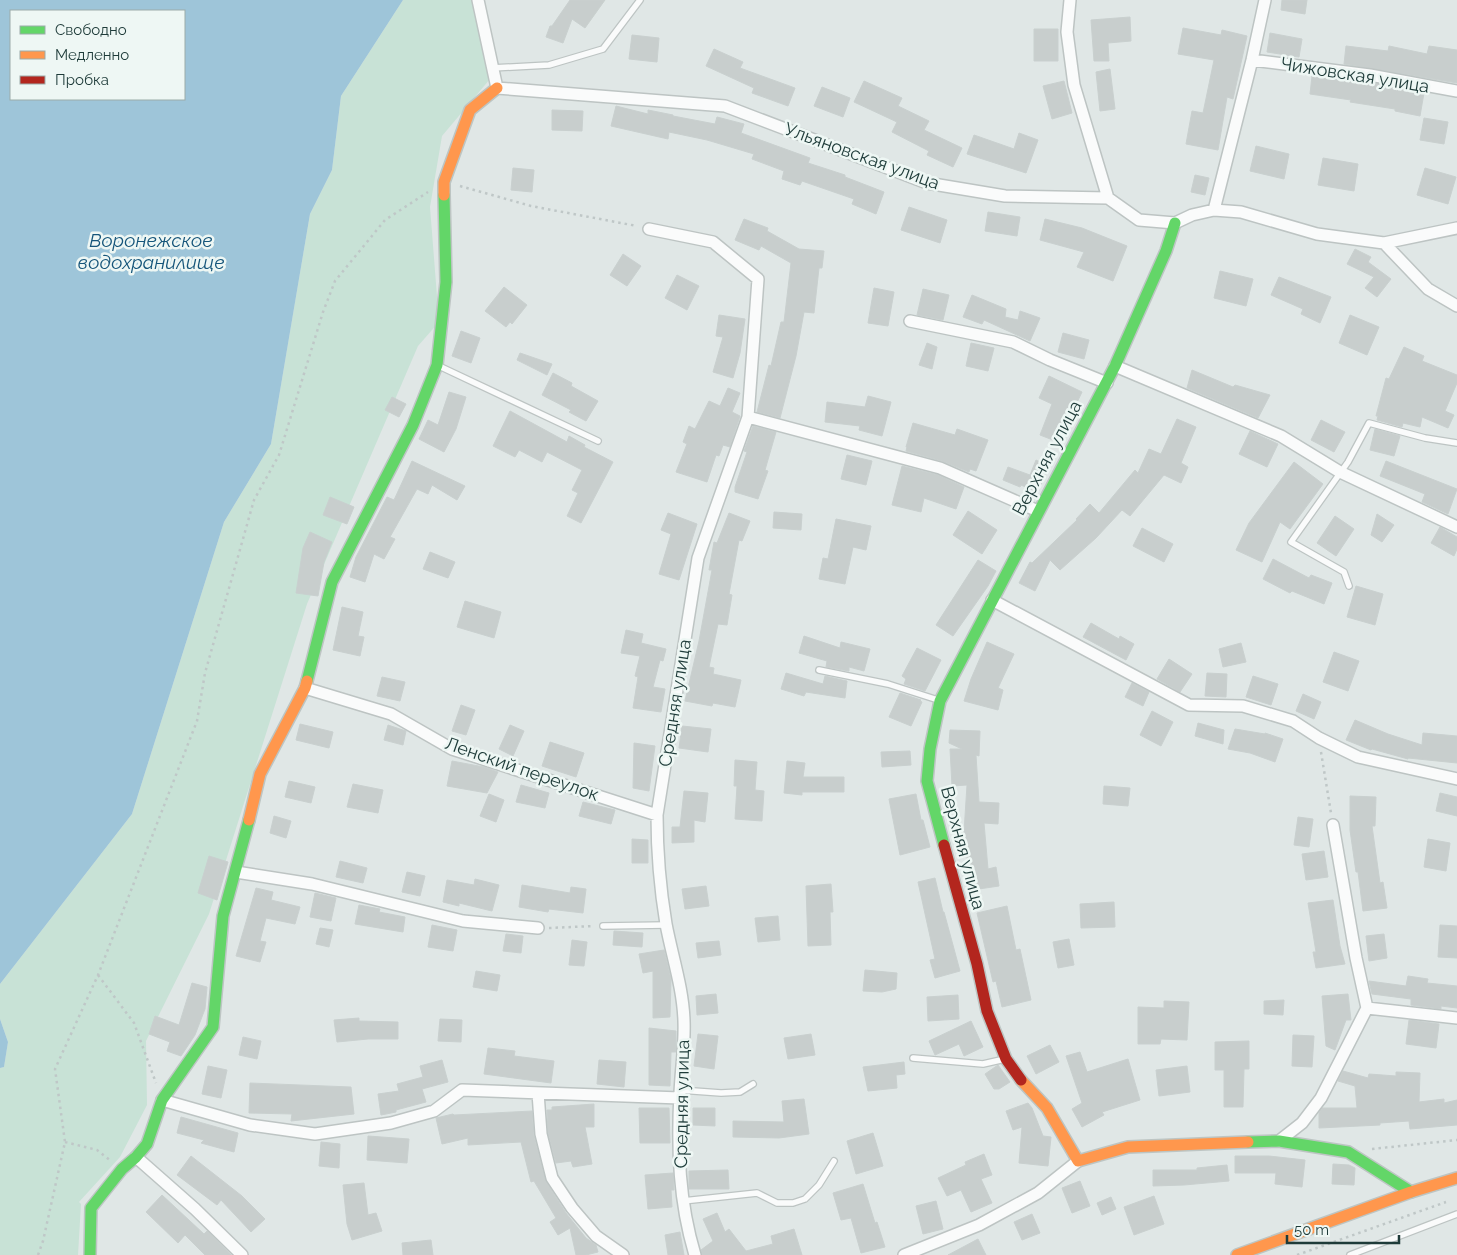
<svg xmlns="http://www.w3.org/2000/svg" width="1457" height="1255" viewBox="0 0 1457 1255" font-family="Raleway,sans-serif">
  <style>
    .green { fill: #c8e2d6 }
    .water { fill: #9ec5d9; fill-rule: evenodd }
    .building { fill: #c8cecd; stroke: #c9d0cf }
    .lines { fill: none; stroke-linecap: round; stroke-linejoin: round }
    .lane-casing { stroke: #bdc4c3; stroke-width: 8 }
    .street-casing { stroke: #bdc4c3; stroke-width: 14 }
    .fast-casing { stroke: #bdc5c3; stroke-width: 14 }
    .slow-casing { stroke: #bdc5c3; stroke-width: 14 }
    .jam-casing { stroke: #bdc5c3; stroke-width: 14 }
    .path { stroke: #bfc7c7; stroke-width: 2.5; stroke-dasharray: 2.5 4; stroke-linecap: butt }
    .lane { stroke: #fafbfb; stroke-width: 5.5 }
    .street { stroke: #fafbfb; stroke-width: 11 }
    .fast { stroke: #63d668; stroke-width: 11 }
    .slow { stroke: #ff974d; stroke-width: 11 }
    .jam { stroke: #b3261e; stroke-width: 11 }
    .labels { text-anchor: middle; stroke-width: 5; stroke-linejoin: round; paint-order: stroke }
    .street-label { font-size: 18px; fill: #1e3b39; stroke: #eef7f4 }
    .water-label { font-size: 19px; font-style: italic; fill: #15557a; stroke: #eef7f4 }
  </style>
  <rect width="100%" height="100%" fill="#e0e7e6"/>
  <path class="green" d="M403 0H475L490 79 442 136 430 207 439 322 418 346 307 604 209 914 146 1041 147 1105 120 1157 79 1202 81 1204 78 1255H0V1068L4 1067 8 1042 0 1019V984L132 814 224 522 271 444 310 214 332 170 341 96Z"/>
  <path class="water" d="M0 0H403L341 96 332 170 310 214 271 444 224 522 132 814 0 984ZM184 11V99H11V11Z
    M0 1019 8 1042 4 1067 0 1068Z"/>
  <path class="building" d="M570 0H605L585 28 572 19 563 43 546 37 550 26H552Z
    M1282 0H1307L1305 14 1281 10Z
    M1130 17 1131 41 1108 43 1109 61H1094L1091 20Z
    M1183 28 1221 35 1222 30 1247 36 1233 99 1227 97 1218 150 1186 144 1192 111 1203 113 1214 60 1178 54Z
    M1034 29H1058V61H1034Z
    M1270 33 1302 39 1299 57 1267 52Z
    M632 35 659 38 657 62 629 59Z
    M1346 46 1388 51 1389 46 1427 54 1429 46 1457 50V83L1344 64Z
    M714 49 743 62 740 68 795 88 788 106 752 93 754 88 706 66Z
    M1110 69 1115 109 1100 111 1096 72Z
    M1312 76 1369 82 1424 93 1420 116 1395 111V109L1350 102 1351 100 1310 94Z
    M864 81 902 98 898 106 929 121 924 130 962 148 953 167 927 155 929 151 892 132 897 122 854 102Z
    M1064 81 1072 113 1052 119 1043 86Z
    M822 87 850 98 843 117 814 106Z
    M616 106 648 114V110L673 115V116L715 124 717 117 744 124 741 133 810 158 808 163 845 175V177L884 192 876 214 852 204 854 199 802 181 800 185 782 179 784 171 752 159 754 154 707 140 669 132 668 139 611 126Z
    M552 110 583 111 582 131 552 130Z
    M1424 118 1448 122 1444 144 1420 140Z
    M1019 133 1038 140 1026 173 967 154 974 135 1014 149Z
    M1256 146 1289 154 1284 179 1250 171Z
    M1323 158 1358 164 1354 191 1318 185Z
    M513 168 534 170 532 192 511 190Z
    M1425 168 1456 177 1448 204 1417 195Z
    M1195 175 1209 178 1205 195 1191 192Z
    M909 207 947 220 940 243 901 230Z
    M988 212 1020 217 1017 236 985 231Z
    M744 219 768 228 767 231 799 249 824 251 822 268H819L814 313 804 312 796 356 780 418 757 412 769 365 771 366 781 322H784L791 263 761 246 759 250 735 240Z
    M1045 219 1082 228 1127 246 1113 281 1077 267 1084 252 1040 240Z
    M1355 249 1371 257 1368 262 1391 279 1377 297 1365 288 1374 277 1347 264Z
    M623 254 641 266 627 286 610 275Z
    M1220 271 1253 279 1246 306 1214 298Z
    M677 275 699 286 687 310 665 298Z
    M1279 277 1331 297 1320 323 1301 314 1303 309 1271 295Z
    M504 287 527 305 512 324 510 322 506 327 485 311Z
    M874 288 894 292 888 326 868 323Z
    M923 289 949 295 943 320 917 315Z
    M972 295 1006 309 1005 317 1018 320 1020 311 1040 318 1030 341 984 320 982 324 963 317Z
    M719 315 745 319 740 353 733 378 713 372 723 337 716 336Z
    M1350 315 1379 327 1367 355 1339 343Z
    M461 331 480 338 471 363 452 356Z
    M1063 333 1089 340 1084 359 1058 352Z
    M927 343 937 347 932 369 919 365Z
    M971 343 994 348 988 371 966 366Z
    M1404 347 1424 356 1422 361 1457 375V383L1445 411 1454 415 1448 428 1422 417 1420 427 1403 423 1402 427 1377 420 1378 416H1376L1386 378 1389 379Z
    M520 353 552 364 547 375 517 360Z
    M1192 370 1233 387 1235 385 1270 395 1258 418 1187 388Z
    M553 373 572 383 571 386 598 401 586 421 569 412 571 410 542 395Z
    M1049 376 1082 392 1072 413 1070 412 1058 442 1040 435 1052 404 1039 398Z
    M728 388 740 393 732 412 740 416 730 447 723 445 719 456 716 455 707 482 676 472 687 444 683 442 689 426 695 429 709 401 720 406Z
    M449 392 466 397 456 429 444 452 419 439 428 420 438 425Z
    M868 396 891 402 882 436 859 430 860 426 825 422 827 402 865 407Z
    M392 397 406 404 399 417 385 410Z
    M510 411 567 442 569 436 585 445 584 447 613 462 581 523 567 516 578 493 572 490 582 470 547 452 542 462 519 450 515 457 493 446Z
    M1177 419 1196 427 1181 463 1188 467 1181 483 1164 475 1130 516 1122 510 1096 538 1060 570 1050 560 1035 591 1019 583 1030 562 1032 563 1077 520 1076 519 1090 504 1099 513 1135 470 1138 473 1149 449 1161 454Z
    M1321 420 1345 432 1334 452 1311 440Z
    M913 423 955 435 957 429 988 440 976 471 970 469 969 472 942 461 906 451 907 447H906Z
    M753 426 776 432 765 470 768 471 758 499 735 492V487L747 452 744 451Z
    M1375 429 1400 436 1394 456 1370 450Z
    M1250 431 1278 444 1267 467 1239 454Z
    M847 455 872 461 866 485 841 479Z
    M1036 460 1050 467 1037 492 1021 485 1020 487 1003 480 1008 467 1030 475Z
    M412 461 465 486 457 500 432 485 428 494 417 489 390 537 395 539 384 559 374 554 365 582 350 577 356 557 387 497 394 500Z
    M1386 461 1457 489 1448 514 1422 502 1425 494 1380 476Z
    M1294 462 1323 484 1290 529 1280 522 1262 562 1236 550 1249 523Z
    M902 466 938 475 964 487 956 509 924 498 921 512 892 505Z
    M330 497 354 507 347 524 323 515Z
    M968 511 997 530 982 554 953 535Z
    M774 512 802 514 801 530 773 528Z
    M668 513 697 524 679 580 659 574 671 534 661 530Z
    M729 513 750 521 742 541 739 540 729 594 732 595 727 625 718 624 709 667 714 668 713 674 741 680 735 707 713 703 712 706 685 701 699 641 712 570H709L714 542 717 543Z
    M1377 514 1394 525 1382 542 1371 535Z
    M1335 516 1354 529 1336 556 1317 543Z
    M836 519 871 526 866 550 853 547 845 584 819 579 823 558 828 559Z
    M1440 527 1457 537V549L1454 556 1431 543Z
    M1142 528 1173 544 1164 562 1133 546Z
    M310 532 332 542 324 562 318 596 296 593 303 548Z
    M430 552 455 562 448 578 423 569Z
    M1273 559 1309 578 1311 575 1332 583 1324 604 1292 591 1290 593 1263 579Z
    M978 560 996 571 988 586 953 636 936 625Z
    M1356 586 1383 594 1375 625 1347 617Z
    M465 601 501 612 494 638 457 627Z
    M342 607 363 612 358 636 364 637 360 656 333 650Z
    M1091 623 1119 639 1120 636 1134 644 1126 660 1083 637Z
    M626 630 643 634 641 643 666 649 663 661 660 660 653 687 665 689 661 712 633 708 638 677 635 676 640 656 621 653Z
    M804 636 840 648 841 642 870 649 864 671 849 667V671L826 667 827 661 799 653Z
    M987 642 1014 654 998 688 1003 690 998 710 964 701 971 679Z
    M1241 643 1246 662 1223 667 1219 649Z
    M917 648 941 660 925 691 904 684 906 679 902 676Z
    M1334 652 1359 661 1348 691 1323 682Z
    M1169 659 1192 674 1180 692 1157 679Z
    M786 673 823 684 825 676 847 681 845 698 806 692 804 696 781 689Z
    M1207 673 1227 674 1226 697 1205 696Z
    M1253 676 1278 684 1271 705 1246 697Z
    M382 677 405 682 400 701 377 696Z
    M1132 683 1149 692 1143 706 1125 697Z
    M900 693 921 700 920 701 922 702 911 726 889 717Z
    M1303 694 1321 702 1314 719 1296 711Z
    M461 705 475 710 466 735 452 731Z
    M1152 711 1173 722 1161 746 1140 735Z
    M1355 720 1388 734 1422 745 1423 733 1457 736V763L1408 758V759L1372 749 1371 750 1346 740Z
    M1198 723 1224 730 1223 744 1195 736Z
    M300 724 333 732 329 748 296 740Z
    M388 725 406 731 403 745 384 740Z
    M510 725 524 731 513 756 499 749Z
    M682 726 711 729 708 752 679 748Z
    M1235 729 1265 734V733L1283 739 1275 762 1250 753 1228 749Z
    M950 730 980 731 979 756 976 755 979 802 999 803 998 824 984 823 988 869 996 867 999 886 972 890 967 857H963L961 832H964L967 785 952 786 950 749H962L949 743Z
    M550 742 584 753 576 777 542 766Z
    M634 743 655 746 649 791 633 788Z
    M910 751 911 765 882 767 881 752Z
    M735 760 757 762 755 790 764 791 762 821 735 819 737 786H734Z
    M452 761 484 767 498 772 487 793 447 786Z
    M787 761 805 763 803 777H844V792H802V795L784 793Z
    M289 781 315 787 311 803 285 797Z
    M353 784 383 790 378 813 347 807Z
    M521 785 549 793 545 808 516 802Z
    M1104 786 1130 788 1128 806 1103 804Z
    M684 791 708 793 705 822 694 820V842L672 843V827H680Z
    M1440 793 1457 797V816L1436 811Z
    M489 794 504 800 496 822 480 816Z
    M916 794 921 820H923L930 847 900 855 889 799Z
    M1350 796 1376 797 1375 826H1372L1380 883 1383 882 1387 908 1363 911 1358 872H1356L1350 830Z
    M583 802 615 810 611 824 579 816Z
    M274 816 291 821 286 838 270 833Z
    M1298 817 1313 819 1309 847 1294 845Z
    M632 839 648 840V863H632Z
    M1428 839 1450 843 1446 871 1424 867Z
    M1324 851 1328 877 1306 880 1302 854Z
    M209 856 228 862 217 900 198 893Z
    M340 861 367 868 363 883 336 877Z
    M407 872 425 876 420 896 402 892Z
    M935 878 943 912H944L960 971 935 978 930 960 935 959 918 882Z
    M475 879 499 885 492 911 459 903V906L443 902 447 880 474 885Z
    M831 884 833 912H830L831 945 808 946 806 886Z
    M522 885 570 893 571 887 586 889 583 913 549 909 548 912 519 907Z
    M706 886 709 906 685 909 682 889Z
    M256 888 273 892 271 900 300 907 295 924 266 918 260 941 266 942 260 962 236 956Z
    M315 893 336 898 331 921 310 917Z
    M1333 900 1340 946 1345 964 1316 968 1313 952H1316L1308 903Z
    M1114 902 1115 927 1081 928 1080 904Z
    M359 905 380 909 379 912 405 917 403 932 355 924Z
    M1007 906 1016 950 1020 949 1031 1000 1002 1007 996 981 993 982 977 913Z
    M778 916 780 940 758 942 755 918Z
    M432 925 457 930 453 951 428 947Z
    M1440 925 1457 926V958L1438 957Z
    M320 928 333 930 329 947 316 944Z
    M614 931 643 933 642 947 613 945Z
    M506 934 523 936 521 953 503 951Z
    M1384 934 1387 958 1369 961 1366 936Z
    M1069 939 1074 965 1058 968 1053 942Z
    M572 940 587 942 584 966 569 965Z
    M719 941 721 955 698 958 696 943Z
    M664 950 671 979 670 1017 653 1018V971L643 973 639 954Z
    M865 970 897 973 896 989 882 992 863 991Z
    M476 971 500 975 497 991 473 987Z
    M1408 976 1428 979 1427 983 1457 986V1008L1441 1006V1009L1411 1005V999L1372 994 1369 981 1406 986Z
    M192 983 207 987 205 1009 195 1035 181 1056 167 1051 170 1042 149 1034 155 1016 179 1025Z
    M716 994 718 1013 697 1015 696 996Z
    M1348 994 1351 1020H1346L1335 1050 1326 1046 1322 996Z
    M958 995 959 1019 928 1021 927 997Z
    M1284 1000 1283 1015 1264 1014V1001Z
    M1164 1001 1189 1002 1187 1040 1161 1039 1160 1044H1138V1007L1164 1008Z
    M359 1018V1021L398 1022V1039H368L337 1042 334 1020Z
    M440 1019 462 1020 461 1042 438 1041Z
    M1409 1020 1439 1024 1436 1048 1406 1044Z
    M971 1021 983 1047 964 1056 959 1044 935 1055 929 1041Z
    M649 1028 676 1031V1052H671L670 1086 649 1085Z
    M698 1034 718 1036 714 1069 694 1066Z
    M811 1034 815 1055 788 1059 784 1038Z
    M1293 1035 1314 1036 1312 1067 1292 1066Z
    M243 1037 261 1041 257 1059 239 1055Z
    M1249 1041V1069H1244L1243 1107H1224V1070H1215V1042Z
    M1050 1045 1059 1062 1036 1074 1027 1056Z
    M488 1048 515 1051 514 1056 554 1061 551 1083 484 1074Z
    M1080 1052 1087 1072 1128 1059 1140 1100 1102 1112 1104 1115 1082 1127 1072 1109 1082 1103 1066 1056Z
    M442 1060 448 1082 422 1089 426 1102 396 1110V1112L381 1115 378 1094 399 1091 397 1084 423 1077 420 1066Z
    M599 1060 626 1062 624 1087 597 1084Z
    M904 1062 905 1074 896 1075 897 1088 868 1091 863 1067Z
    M998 1065 1010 1082 999 1089H994L985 1074Z
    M208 1066 227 1070 221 1098 202 1094Z
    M1187 1066 1190 1092 1159 1096 1156 1070Z
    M1343 1071 1368 1078 1369 1074 1396 1076V1072L1420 1073 1419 1102 1444 1099V1103L1457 1100V1125L1410 1129 1409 1121 1380 1123V1125L1319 1128V1113L1322 1108H1357L1355 1086 1338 1081Z
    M250 1083 351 1087 354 1114 291 1121 292 1114 249 1113Z
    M804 1099 809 1134 779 1138 733 1137V1121L784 1122 782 1101Z
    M1028 1103 1032 1108 1043 1136 1051 1137 1048 1166 1019 1163 1022 1127 1013 1130 1006 1111Z
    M594 1104V1127H585L592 1164 573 1167 571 1161 556 1163 548 1133 547 1110H552V1107Z
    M639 1108H669L670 1143H640Z
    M693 1108H715V1126L693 1125Z
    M532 1111 534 1136 546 1182 566 1213 586 1238 596 1245 598 1252 586 1255H576L570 1228 558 1235 550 1222 556 1218 534 1181 531 1182 521 1142 468 1145V1138L442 1144 436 1118 453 1114 454 1115Z
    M181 1117 238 1133 234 1152 201 1143 204 1140 177 1133Z
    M873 1133 883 1166 856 1174 847 1141Z
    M368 1136 409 1139 407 1163 367 1160Z
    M321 1142 340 1144 339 1168 319 1166Z
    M984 1154 992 1175 981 1179 992 1203 971 1212 961 1190 947 1196 938 1178 966 1165 965 1162Z
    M191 1156 242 1196 265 1219 251 1232 221 1200 217 1205 177 1175Z
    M1235 1156H1269L1305 1160 1302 1187 1275 1184 1276 1173H1235Z
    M1333 1164 1349 1165 1355 1168 1354 1185 1332 1184Z
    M1227 1165 1229 1181 1184 1185 1153 1186V1170H1197V1168Z
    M728 1170 729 1189H689V1171Z
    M673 1173 674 1190H671L672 1207 648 1209 645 1175Z
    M1080 1181 1090 1206 1072 1213 1062 1188Z
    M364 1183 368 1215 376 1213 382 1231 352 1240 347 1224 343 1185Z
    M863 1184 875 1223 877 1222 885 1247 861 1253 851 1218 841 1220 833 1193Z
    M162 1195 204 1234 207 1231 231 1255H205L185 1235 178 1243 146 1212Z
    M1154 1196 1164 1224 1134 1235 1124 1207Z
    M1111 1197 1116 1209 1102 1215 1097 1203Z
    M936 1201 943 1229 923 1234 916 1206Z
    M717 1213 725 1232 729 1229 746 1251 773 1244 771 1236 794 1229 802 1255H702L701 1250 713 1241 703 1219Z
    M1032 1214 1040 1233 1022 1240 1014 1222Z
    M680 1232 684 1255H668L665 1235Z
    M978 1239 986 1255H948Z
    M431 1240 433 1255H403L402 1243Z"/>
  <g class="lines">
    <g class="lane-casing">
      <path id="lane" d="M492 68 549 65 603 49 640 0
        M439 366 598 441
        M1349 586 1344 572 1291 542 1348 462 1369 423 1425 438 1457 443
        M819 670 888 684 938 700
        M603 926 666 925
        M913 1058 983 1064 1005 1059
        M680 1090 721 1093 740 1092 753 1084
        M683 1201 757 1193 777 1203H793L805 1199 819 1185 834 1161
        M1350 1255 1457 1214"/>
    </g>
    <g class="street-casing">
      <path id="street" d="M478 0 497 88 725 106 927 183 1005 196 1108 198 1139 220 1175 223 1192 215 1214 210 1241 212 1317 234 1384 243 1457 228
        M1070 0 1067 32 1074 85 1108 198
        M1252 60 1370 75 1457 91
        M1214 210 1252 60 1265 0
        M649 229 713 242 758 279 748 417 698 558 657 815C657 851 660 888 666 924 672 956 683 988 684 1021 685 1045 681 1070 680 1093 677 1149 679 1202 695 1255
        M1384 243 1428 289 1457 306
        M910 321 1013 342 1050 360 1107 383
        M1115 366 1281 436 1340 472 1457 527
        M748 417 940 468 1038 511
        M992 600 1189 705 1243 706 1293 721 1319 738 1358 757 1457 779
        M305 688 391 714 452 749 657 815
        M236 872 312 884 463 921 538 928
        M1367 1008 1457 1018
        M538 1093 541 1134 552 1178 572 1208 596 1236 623 1255
        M162 1100 250 1125 315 1134 391 1123 434 1111 462 1090 680 1098
        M1279 1141 1302 1123 1321 1098 1367 1008 1356 958 1333 825
        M136 1157 195 1209 242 1255
        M904 1255 979 1225 1038 1193 1078 1161"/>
    </g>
    <g class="fast-casing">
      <path id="fast" d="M307 681 332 582 413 425 437 365 446 282 444 195
        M944 845 927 781 930 749 940 701 1115 366 1166 251 1175 223
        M1248 1142 1279 1141 1348 1152 1411 1192
        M90 1255 91 1208 122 1169 136 1157 147 1144 162 1100 213 1027 223 916 249 820"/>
    </g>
    <g class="slow-casing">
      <path id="slow" d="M444 195V182L470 110 497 88
        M249 820 260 774 305 688 307 681
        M1021 1080 1047 1108 1078 1161 1128 1147 1248 1142
        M1237 1255 1411 1192 1457 1178"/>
    </g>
    <g class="jam-casing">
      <path id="jam" d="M944 845 977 964 987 1011 1006 1059 1021 1080"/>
    </g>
    <path class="path" d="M460 186 531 206 637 226
      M1321 752 1331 813
      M549 928 594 926
      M98 975 134 1023 156 1083
      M65 1142 97 1150 111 1161
      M1372 1149 1457 1140
      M38 1255 43 1241 65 1142 55 1069 98 975 197 721 205 673 254 500 279 455 323 312 335 281 385 220 428 192
      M1297 1255 1446 1202"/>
    <use href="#lane" class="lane"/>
    <use href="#street" class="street"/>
    <use href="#fast" class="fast"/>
    <use href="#slow" class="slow"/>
    <use href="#jam" class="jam"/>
  </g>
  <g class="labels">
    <g class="street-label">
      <text transform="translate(1355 75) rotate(9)" y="6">Чижовская улица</text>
      <text transform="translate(862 156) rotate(20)" y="6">Ульяновская улица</text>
      <text transform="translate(1047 458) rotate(-62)" y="6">Верхняя улица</text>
      <text transform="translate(675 703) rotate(-81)" y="6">Средняя улица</text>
      <text transform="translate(522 769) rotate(19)" y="6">Ленский переулок</text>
      <text transform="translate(963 848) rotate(75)" y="6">Верхняя улица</text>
      <text transform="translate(682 1104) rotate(-89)" y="6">Средняя улица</text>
    </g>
    <g class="water-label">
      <text x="151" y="247">Воронежское<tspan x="151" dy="22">водохранилище</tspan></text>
    </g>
  </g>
  <rect x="10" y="10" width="175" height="90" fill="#eef7f4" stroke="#9baca9"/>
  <rect x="20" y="26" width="25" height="8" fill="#63d668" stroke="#9baca9"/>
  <text x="55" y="35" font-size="15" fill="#1e3b39">Свободно</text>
  <rect x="20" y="51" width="25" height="8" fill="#ff974d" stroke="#9baca9"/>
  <text x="55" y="60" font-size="15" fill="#1e3b39">Медленно</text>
  <rect x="20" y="76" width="25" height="8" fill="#b3261e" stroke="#9baca9"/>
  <text x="55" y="85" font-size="15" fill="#1e3b39">Пробка</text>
  <path d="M1287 1235v8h112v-8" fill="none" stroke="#1e3b39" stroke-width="2.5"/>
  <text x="1294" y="1235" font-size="15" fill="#1e3b39" stroke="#eef7f4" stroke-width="4" paint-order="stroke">50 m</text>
</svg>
